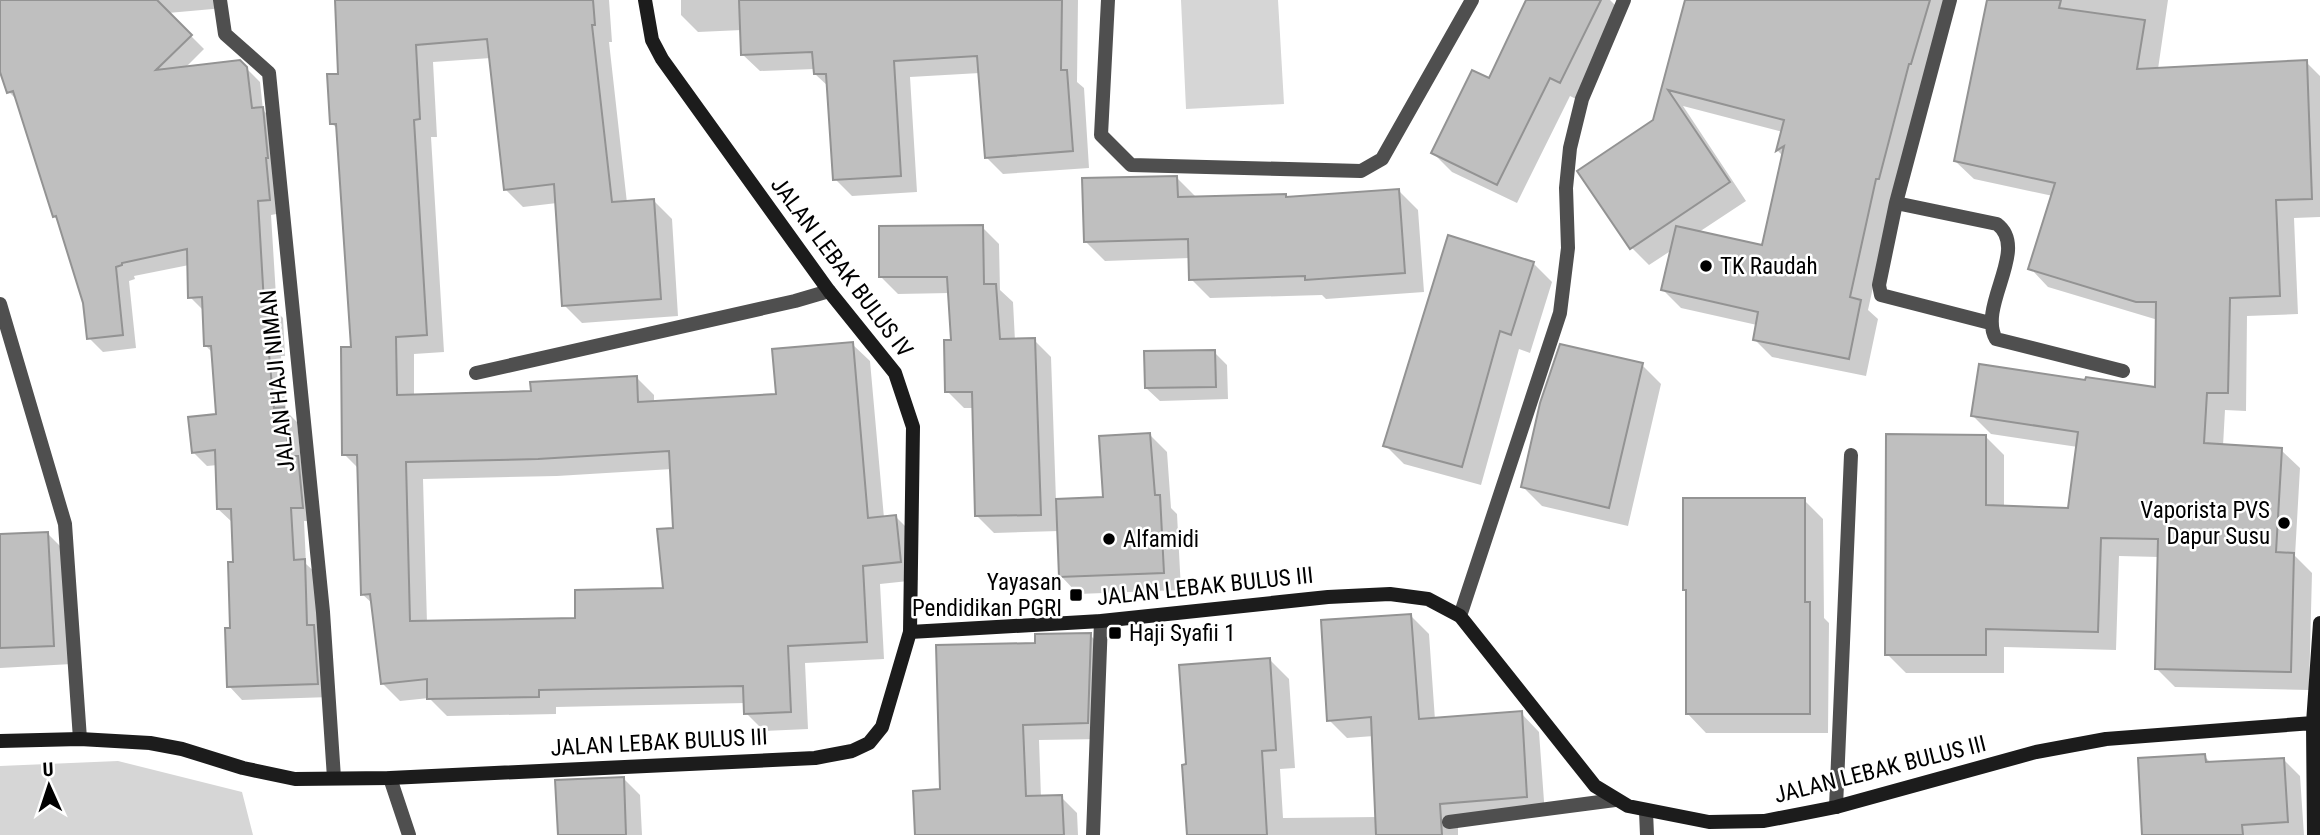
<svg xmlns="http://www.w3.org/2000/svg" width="2320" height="835" viewBox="0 0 2320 835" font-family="'Roboto Condensed',sans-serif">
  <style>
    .green { fill: #d6d6d6 }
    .shadow { fill: #0003; fill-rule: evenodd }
    .building { fill: #bfbfbf; stroke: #939393; stroke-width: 2; fill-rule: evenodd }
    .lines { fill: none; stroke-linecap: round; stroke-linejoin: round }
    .lane { stroke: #4f4f4f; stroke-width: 14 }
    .street { stroke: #4f4f4f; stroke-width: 14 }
    .secondary { stroke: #1c1c1c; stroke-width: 14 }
    .poi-dot { fill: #000; stroke: #fff; stroke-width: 2.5 }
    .labels { text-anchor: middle; stroke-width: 5; stroke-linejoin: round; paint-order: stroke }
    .poi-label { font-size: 23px; fill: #000; stroke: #fff; text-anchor: start }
    .street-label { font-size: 23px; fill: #000; stroke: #fff }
  </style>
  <rect width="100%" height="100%" fill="#fff"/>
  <path class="green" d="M1181 0H1278L1284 104 1186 109Z
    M118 761 242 792 253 835H0V766Z"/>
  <path class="shadow" d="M0 0H224V8L168 13 204 49 185 68 240 62 260 82 263 110 276 123 282 213 271 215 277 312 283 318 285 356H281L286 411 297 422 301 462 316 521H304L306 564 318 575 331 697 242 700 229 686 235 563 232 522 218 509V465L207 466 193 452 218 416 213 353 206 346 204 311 190 297 189 265 134 276 135 279 129 281 136 348 103 352 89 338 85 303 59 221 54 216 18 101 9 92 0 67Z
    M337 0H609L612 42H609L627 203 654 201 672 219 678 316 582 323 564 305 557 203 523 207 505 189 491 58 433 62 437 137H431L444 352 414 354V396L532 393 636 377 654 395V403L778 396 852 344 870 361 884 518 896 517 914 535 918 580 880 584 884 659 805 663 808 729 764 731 746 713V703L556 707V714L447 716 429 698 400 701 382 683 373 604 362 594 359 469 344 454 352 348 339 130 331 123 340 75ZM672 469 675 529 664 590 577 619 427 623 423 479 557 476Z
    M681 0H1078L1077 82 1084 88 1089 168 1003 174 986 157 980 73 910 77 917 192 852 196 835 179 829 87 815 74V69L760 71 742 54V30L698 32 681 15Z
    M1528 0H1610L1623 13 1580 101 1570 96 1517 203 1452 172 1433 153 1490 80Z
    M1686 0H1953L1893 196 1868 310 1878 319 1866 376 1772 357 1754 339 1757 325 1681 308 1663 290 1672 250 1649 265 1632 248 1654 121ZM1683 106 1783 132 1778 151 1783 156 1763 247 1699 232 1746 201Z
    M1989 0H2168L2158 69 2306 62 2320 76V217L2294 218 2298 314 2247 316 2246 411 2225 410 2223 446 2281 450 2300 468 2295 556 2312 573 2309 690 2175 687 2156 668 2159 557 2119 556 2116 650 2004 647V673H1906L1887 654 1985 436 2004 455V508L2069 510 2078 447 1991 434 1973 416 2157 389 2158 320 2048 287 2030 268 2053 196 1974 179 1955 161Z
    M1177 178 1196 197 1286 196 1289 199 1399 191 1418 210 1424 292 1326 299 1322 295 1210 298 1191 279 1190 258 1105 261 1086 242Z
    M982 227 999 244 1000 290 1013 302 1015 341 1034 340 1051 357 1056 501 1105 499 1150 435 1167 452 1171 508 1177 514 1181 590 1078 594 1061 576 1059 531 994 533 977 516 974 408H964L947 391 953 342 950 293 898 294 881 277Z
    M1533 263 1552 282 1530 353 1519 349 1481 485 1404 464 1385 445Z
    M1214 352 1227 365 1228 399 1160 401 1146 388Z
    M1642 365 1661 384 1628 526 1542 506 1523 487Z
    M1804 500 1823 519 1824 618 1829 623 1828 733H1706L1687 713 1688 592 1685 589Z
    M48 534 67 553 72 664 0 668V536Z
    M1411 616 1429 634 1435 720 1521 713 1539 732 1545 815 1458 821V835H1188V766L1270 660 1289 679 1295 768 1280 769 1283 818 1377 817 1374 736 1347 738 1329 720Z
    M1090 635 1106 651 1103 739 1039 740 1041 798 1061 797 1077 813 1078 835H917L942 791 1037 645Z
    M2204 756 2212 764 2283 759 2300 776 2304 835H2146Z
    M623 778 640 795 642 835H560Z"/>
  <path class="building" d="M0 0H157L192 35 156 70 240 60 247 67 252 108 263 107 268 158H266L270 200 258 201 264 303H270L272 343H268L274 408 284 407 289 456H298L303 508H291L294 560 305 559 307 625H314L318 684 227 687 225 628H230L228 562H233L231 509H217L215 450 192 453 188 417 216 414 211 346H204L202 297 188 298 187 249 122 263V265L116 267 123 335 87 339 83 303 56 216 53 217 13 91 7 93 0 72Z
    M335 0H593L595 25H592L612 202 654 199 661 299 562 306 554 184 504 190 487 39 416 45 420 119 414 120 427 335 396 337 397 395 531 391 530 382 637 376 638 402 776 394 772 349 853 342 868 518 896 515 901 562 863 566 867 642 788 646 791 712 744 714 743 686 539 690V697L427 699V679L381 684 370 594 361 595 357 455H342L341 347H351L336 124H330L327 74H338ZM669 451 673 528 657 529 663 588 575 590V618L410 621 406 462 538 459Z
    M739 0H1062L1061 70H1067L1073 151 985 158 977 56 894 61 901 176 833 180 826 74H814L812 52 741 55Z
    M1526 0H1601L1560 83 1550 78 1497 185 1431 153 1472 70 1489 78Z
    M1685 0H1930L1911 64H1909L1879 179H1876L1850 297 1861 300 1849 359 1753 340 1758 312 1661 290 1676 226 1762 245 1784 146 1776 151 1784 120 1668 90 1730 182 1630 249 1577 171 1653 120Z
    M1987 0H2061L2059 8 2145 20 2137 69 2307 60 2312 199 2276 200 2280 296 2230 298 2228 393H2207L2204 443 2282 448 2276 552 2294 553 2291 672 2155 669 2158 539 2101 538 2098 632 1986 629V655H1885L1886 434 1986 435V505L2068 508 2078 432 1971 416 1979 364 2085 380 2086 377 2155 387 2156 302H2136L2028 269 2055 183 1954 161Z
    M1177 176 1178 197 1286 194V197L1399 189 1405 273 1305 280V276L1189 280 1188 239 1084 242 1082 178Z
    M983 225 984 284H996L1000 339 1035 338 1041 515 975 516 972 392H945L944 340H951L947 277H879V226Z
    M1448 235 1534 262 1511 335 1500 331 1462 467 1383 446Z
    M1560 344 1643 363 1609 508 1521 487 1540 403Z
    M1215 350 1216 387 1145 388 1144 351Z
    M1150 433 1155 495H1160L1164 573 1059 577 1056 499 1103 497 1099 436Z
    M1683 498H1805V602H1810V714H1686V590H1683Z
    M48 532 54 646 0 648V534Z
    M1411 614 1419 719 1522 711 1527 797 1440 804 1442 835H1376L1371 717 1327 721 1321 620Z
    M1091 633 1088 723 1023 725 1026 796 1062 795 1064 835H915L913 791 940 789 936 645 1035 643V634Z
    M1270 658 1276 750 1262 751 1267 835H1187L1182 765 1186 764 1179 665Z
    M2205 754 2206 762 2284 758 2288 822 2242 825 2243 835H2142L2138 758Z
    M624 777 626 835H558L555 780Z"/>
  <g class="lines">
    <path class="lane" d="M1460 616 1560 313 1568 248 1566 188 1570 148 1582 99 1624 0"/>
    <path class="street" d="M220 0 225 34 269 73 323 612 334 778
      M1108 0 1101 135 1131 165 1361 171 1382 159 1472 0
      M1950 0 1896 203 1879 285 1881 295 1990 323
      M1896 203 1997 224C2030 249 1977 306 1996 339L2123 371
      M0 304 65 524 80 739
      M476 373 795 301 829 291
      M390 778 409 835
      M1836 807 1851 455
      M1646 811 1647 835
      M1449 822 1615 800
      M1093 835 1101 621"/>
    <path class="secondary" d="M910 632 1101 621 1328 597 1390 594 1428 599 1460 616 1595 786 1628 806 1709 822 1764 821 1836 807 2036 752 2106 739 2313 723
      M0 741 80 739 150 743 182 749 243 768 295 779 390 778 815 758 852 751 869 743 882 727 910 632 913 427 895 373 829 291 662 59 652 40 645 0
      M2314 835 2313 723 2320 623"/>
  </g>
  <g class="poi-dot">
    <circle cx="1706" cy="266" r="7"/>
    <circle cx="2284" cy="523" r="7"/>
    <circle cx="1109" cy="539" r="7"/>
    <rect x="1069" y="588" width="14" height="14" rx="3.5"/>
    <rect x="1108" y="626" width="14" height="14" rx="3.5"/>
  </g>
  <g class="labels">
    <g class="poi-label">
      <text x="1720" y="274">TK Raudah</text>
      <text x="2270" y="518" text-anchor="end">Vaporista PVS<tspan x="2270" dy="26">Dapur Susu</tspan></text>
      <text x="1123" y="547">Alfamidi</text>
      <text x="1062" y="590" text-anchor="end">Yayasan<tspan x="1062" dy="26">Pendidikan PGRI</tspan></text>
      <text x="1129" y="641">Haji Syafii 1</text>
    </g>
    <g class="street-label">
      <text transform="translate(842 267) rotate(53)" y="8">JALAN LEBAK BULUS IV</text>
      <text transform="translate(277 381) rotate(-96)" y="8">JALAN HAJI NIMAN</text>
      <text transform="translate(1205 586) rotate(-6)" y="8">JALAN LEBAK BULUS III</text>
      <text transform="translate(659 742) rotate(-3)" y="8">JALAN LEBAK BULUS III</text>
      <text transform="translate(1880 769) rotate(-14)" y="8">JALAN LEBAK BULUS III</text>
    </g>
  </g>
  <g transform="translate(49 786) rotate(357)" stroke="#ffffff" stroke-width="5" paint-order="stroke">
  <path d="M0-5L12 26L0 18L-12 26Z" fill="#000000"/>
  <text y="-10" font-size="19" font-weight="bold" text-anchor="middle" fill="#000000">U</text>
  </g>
</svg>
